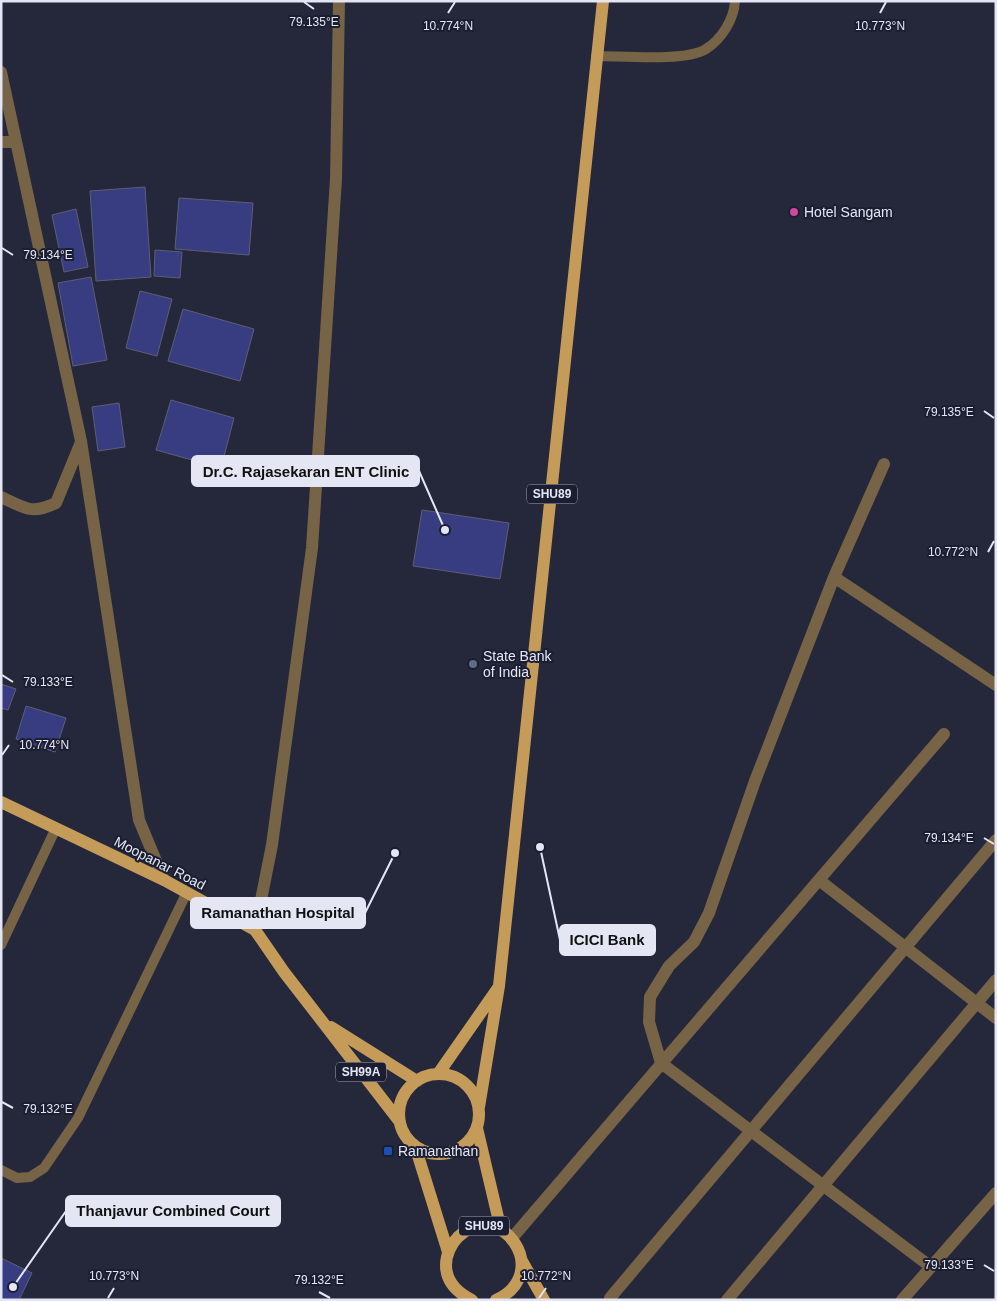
<svg xmlns="http://www.w3.org/2000/svg" width="997" height="1301" viewBox="0 0 997 1301" font-family="Helvetica,sans-serif">
  <style>
    .building { fill: #383c81; stroke: #5c5f76 }
    .lines { fill: none; stroke-linecap: round; stroke-linejoin: round }
    .lane { stroke: #776345; stroke-width: 10 }
    .street { stroke: #776345; stroke-width: 12 }
    .primary { stroke: #c59b5a; stroke-width: 12 }
    .ticks { fill: none; stroke: #e4e6f4; stroke-width: 2 }
    .hotel-dot { fill: #d1479c; stroke: #1b1e30; stroke-width: 2 }
    .service-dot { fill: #5c6f8a; stroke: #1b1e30; stroke-width: 2 }
    .transit-dot { fill: #1a4fb4; stroke: #1b1e30; stroke-width: 2 }
    .labels { text-anchor: middle; stroke-width: 4; stroke-linejoin: round; paint-order: stroke }
    .shield { fill: #1b1e30; stroke: #a8aab9; stroke-width: 1 }
    .shield-label { font-size: 12px; font-weight: bold; fill: #e4e6f4 }
    .poi-label { font-size: 14px; fill: #e4e6f4; stroke: #1b1e30; text-anchor: start }
    .street-label { font-size: 14px; fill: #e4e6f4; stroke: #1b1e30 }
    .ticks-label { font-size: 12px; text-anchor: middle; fill: #e4e6f4; stroke: #1b1e30; stroke-width: 4; stroke-linejoin: round; paint-order: stroke }
    .leader { fill: none; stroke: #e4e6f4; stroke-width: 2 }
    .callout-dot { fill: #e4e6f4; stroke: #1b1e30; stroke-width: 2 }
    .callout { fill: #e4e6f4; stroke: #e4e6f4; stroke-width: 2 }
    .callout-label { font-size: 15px; text-anchor: middle; font-weight: bold; fill: #111 }
  </style>
  <rect width="100%" height="100%" fill="#25273b"/>
  <path class="building" d="M145 187 151 277 96 281 90 191Z
    M179 198 253 203 249 255 175 249Z
    M76 209 88 267 64 272 52 215Z
    M155 250 182 252 180 278 154 276Z
    M91 277 107 360 73 366 58 283Z
    M140 291 172 299 157 356 126 348Z
    M183 309 254 329 240 381 168 361Z
    M171 400 234 418 221 468 156 450Z
    M119 403 125 447 98 451 92 407Z
    M422 510 509 523 500 579 413 566Z
    M1 684 16 689 8 710 1 708Z
    M26 706 66 718 55 752 16 739Z
    M1 1258 32 1273 19 1300H1Z"/>
  <g class="lines">
    <path class="lane" d="M596 56C622 56 686 62 706 49 722 39 734 19 735 1
      M1 945 56 828
      M1 1170 17 1178 30 1177 44 1168 78 1118 187 892"/>
    <path class="street" d="M1 72 81 441 139 820 164 880
      M1 142H15
      M884 464 834 577 755 781 709 913 694 942 669 966 650 997 649 1022 661 1063 931 1267
      M1 497C25 508 31 515 56 503L81 442
      M834 577 996 685
      M819 880 996 1018
      M255 930 272 845 312 548 336 179 339 1
      M512 1238 944 734
      M610 1298 996 840
      M727 1300 996 980
      M902 1300 996 1193"/>
    <path class="primary" d="M1 802 164 880 255 930 284 972 400 1122
      M331 1027 417 1081
      M438 1074 498 988
      M399 1114a40 40 0 1 1 80 0a40 40 0 1 1-80 0Z
      M479 1107 499 986 603 1
      M477 1128 501 1230
      M415 1146 448 1252
      M522 1261 544 1300
      M472 1300C458 1293 446 1282 446 1265 446 1255 451 1244 458 1237 501 1197 554 1273 496 1300"/>
  </g>
  <path class="ticks" d="M304 2 314 9M448 13 455 2M880 13 886 2M2 248 13 255M984 411 994 418M988 552 994 541M2 675 13 682M2 755 9 745M984 838 994 844M2 1102 13 1108M984 1265 994 1271M319 1292 330 1298M108 1298 114 1288M539 1298 546 1288"/>
  <circle class="hotel-dot" cx="794" cy="212" r="5"/>
  <circle class="service-dot" cx="473" cy="664" r="5"/>
  <rect class="transit-dot" x="383" y="1146" width="10" height="10" rx="2.5"/>
  <g class="labels">
    <g class="shield">
      <rect x="527" y="484.5" width="50" height="19" rx="4"/>
      <rect x="336" y="1062.5" width="50" height="19" rx="4"/>
      <rect x="459" y="1216.5" width="50" height="19" rx="4"/>
    </g>
    <g class="shield-label">
      <text x="552" y="498">SHU89</text>
      <text x="361" y="1076">SH99A</text>
      <text x="484" y="1230">SHU89</text>
    </g>
    <g class="poi-label">
      <text x="804" y="217">Hotel Sangam</text>
      <text x="483" y="661">State Bank<tspan x="483" dy="16">of India</tspan></text>
      <text x="398" y="1156">Ramanathan</text>
    </g>
    <g class="street-label">
      <text transform="translate(160 863) rotate(27)" y="5">Moopanar Road</text>
    </g>
  </g>
  <g class="ticks-label">
    <text x="314" y="26">79.135°E</text>
    <text x="880" y="30">10.773°N</text>
    <text x="448" y="30">10.774°N</text>
    <text x="48" y="259">79.134°E</text>
    <text x="949" y="416">79.135°E</text>
    <text x="953" y="556">10.772°N</text>
    <text x="48" y="686">79.133°E</text>
    <text x="44" y="749">10.774°N</text>
    <text x="949" y="842">79.134°E</text>
    <text x="48" y="1113">79.132°E</text>
    <text x="949" y="1269">79.133°E</text>
    <text x="114" y="1280">10.773°N</text>
    <text x="546" y="1280">10.772°N</text>
    <text x="319" y="1284">79.132°E</text>
  </g>
  <path class="leader" d="M445 530L419 471M395 853L365 913M540 847L560 940M13 1287L66 1211"/>
  <g class="callout-dot">
    <circle cx="445" cy="530" r="5"/>
    <circle cx="395" cy="853" r="5"/>
    <circle cx="540" cy="847" r="5"/>
    <circle cx="13" cy="1287" r="5"/>
  </g>
  <g class="callout">
    <rect x="192" y="456" width="227" height="30" rx="5"/>
    <rect x="191" y="898" width="174" height="30" rx="5"/>
    <rect x="560" y="925" width="95" height="30" rx="5"/>
    <rect x="66" y="1196" width="214" height="30" rx="5"/>
  </g>
  <g class="callout-label">
    <text x="306" y="477">Dr.C. Rajasekaran ENT Clinic</text>
    <text x="278" y="918">Ramanathan Hospital</text>
    <text x="607" y="945">ICICI Bank</text>
    <text x="173" y="1216">Thanjavur Combined Court</text>
  </g>
  <rect width="997" height="1301" fill="none" stroke="#e4e6f4" stroke-width="5"/>
</svg>
